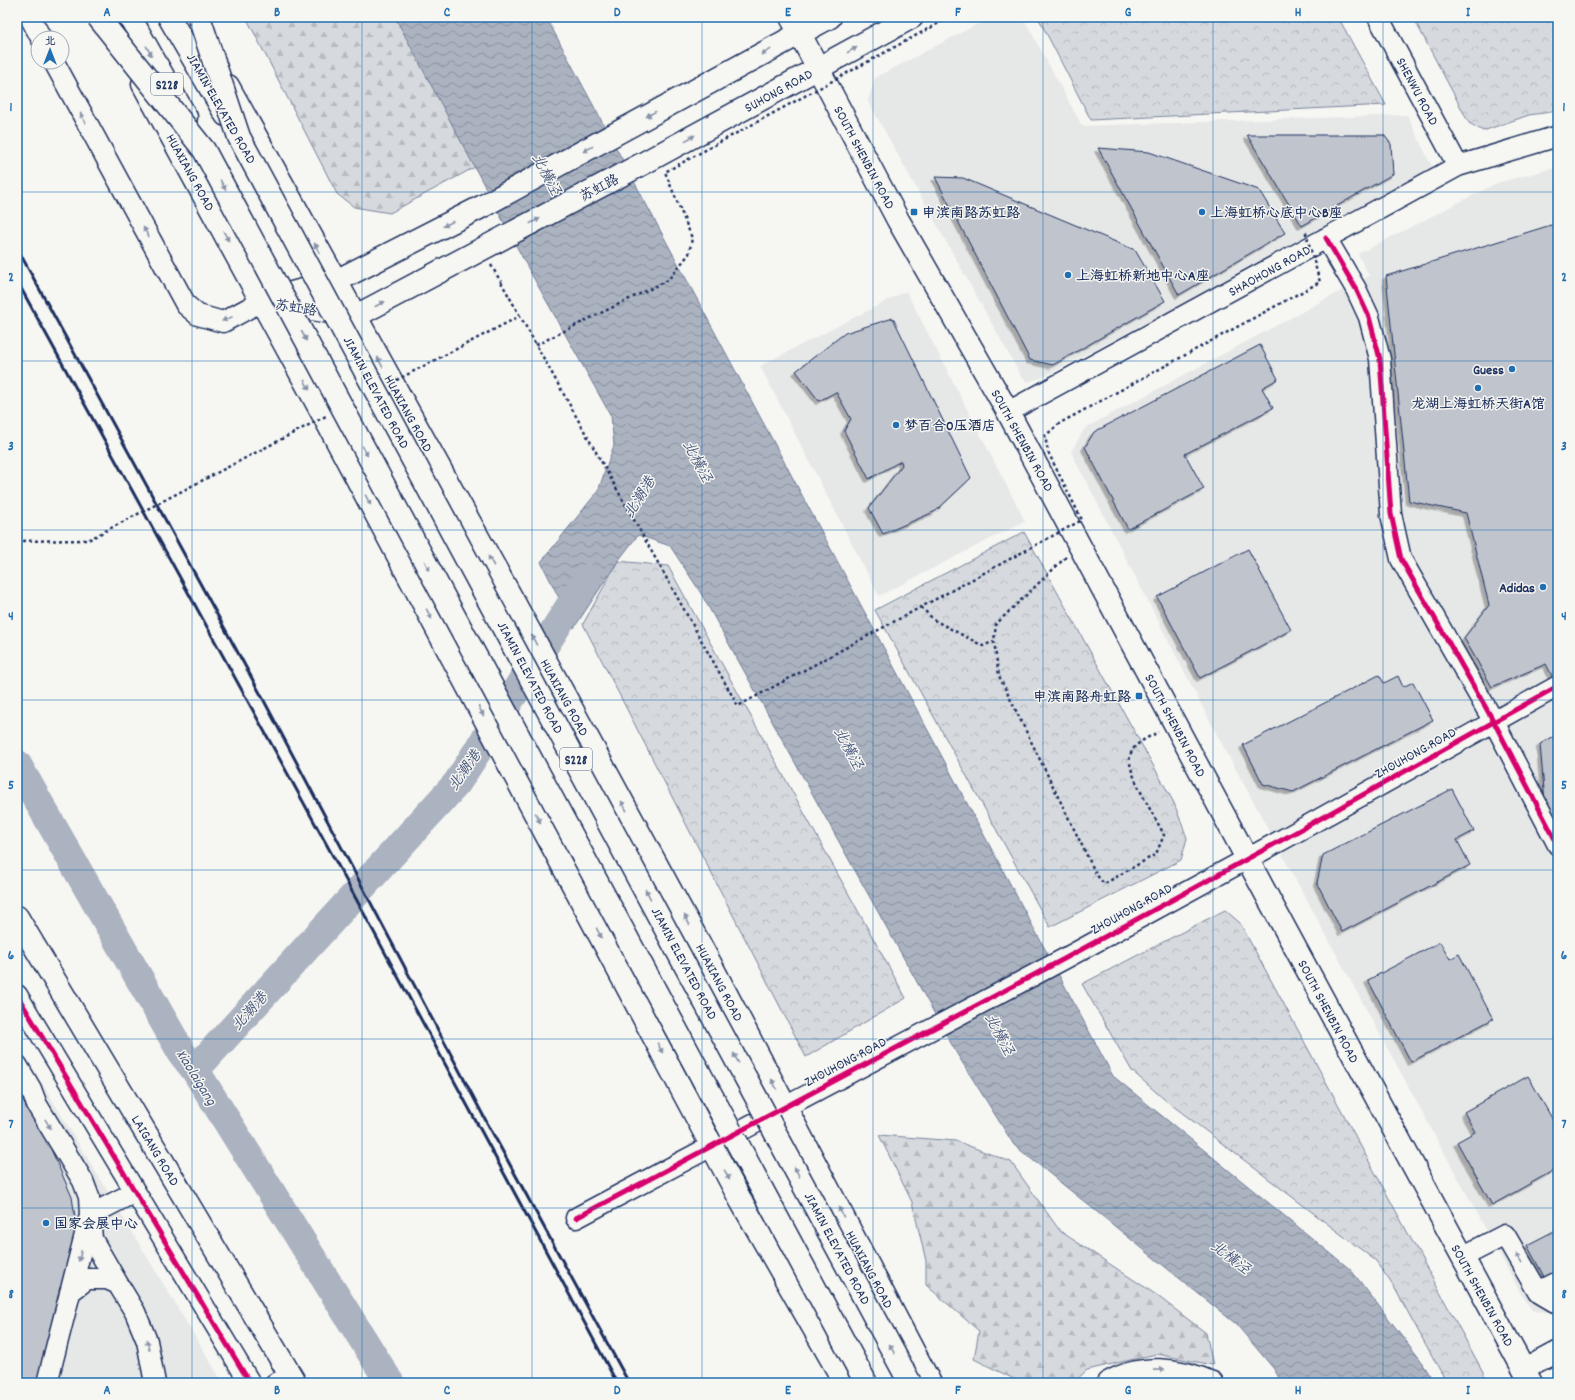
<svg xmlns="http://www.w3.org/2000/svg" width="1575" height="1400" viewBox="0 0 1575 1400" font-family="Dekko,'LXGW WenKai TC',sans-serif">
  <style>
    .built { fill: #e6e7e7 }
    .forest { fill: url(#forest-firs); stroke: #78849e }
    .park { fill: url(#park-crowns); stroke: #78849e }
    .water { fill: url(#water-waves); stroke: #717e99 }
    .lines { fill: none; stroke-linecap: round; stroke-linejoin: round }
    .river { stroke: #abb2c0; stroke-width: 29 }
    .building { fill: #c0c4cd; stroke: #1b2f5e; filter: url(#shadow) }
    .minor-casing { stroke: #1b2f5e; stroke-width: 23 }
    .major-casing { stroke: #1b2f5e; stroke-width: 25 }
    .highway-casing { stroke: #1b2f5e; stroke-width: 25 }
    .path { stroke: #1b2f5e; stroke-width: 2.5; stroke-dasharray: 3 3; stroke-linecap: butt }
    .minor { stroke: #f6f6f2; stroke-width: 20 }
    .major { stroke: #f6f6f2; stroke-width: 22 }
    .highway { stroke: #f6f6f2; stroke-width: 22 }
    .rail { stroke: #1b2f5e; stroke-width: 3 }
    .highway-bridge-casing { stroke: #1b2f5e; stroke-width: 25; stroke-linecap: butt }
    .path-bridge { stroke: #1b2f5e; stroke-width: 2.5; stroke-dasharray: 3 3; stroke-linecap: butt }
    .highway-bridge { stroke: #f6f6f2; stroke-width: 22 }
    .cycleway-casing { stroke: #f6f6f2; stroke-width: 8 }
    .cycleway { stroke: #d6006c; stroke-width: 5 }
    .oneway { fill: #8892a8 }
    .grid { fill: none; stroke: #1f6fb2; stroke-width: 1; stroke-opacity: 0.55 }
    .poi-dot { fill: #1f6fb2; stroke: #f6f6f2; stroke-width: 1.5 }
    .labels { text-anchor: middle; stroke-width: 3; stroke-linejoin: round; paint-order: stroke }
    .shield { fill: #f6f6f2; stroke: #5d6b8a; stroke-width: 1 }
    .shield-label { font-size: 13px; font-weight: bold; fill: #1b2f5e }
    .street-label { font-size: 14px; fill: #1b2f5e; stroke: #f6f6f2 }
    .poi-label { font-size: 14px; font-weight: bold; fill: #1b2f5e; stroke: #f6f6f2; text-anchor: start }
    .water-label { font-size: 15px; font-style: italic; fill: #46567b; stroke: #f6f6f2 }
    .neatline { fill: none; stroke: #1f6fb2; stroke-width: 1.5 }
    .grid-label { font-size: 13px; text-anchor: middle; font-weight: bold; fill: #1f6fb2 }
  </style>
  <defs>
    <pattern id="forest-firs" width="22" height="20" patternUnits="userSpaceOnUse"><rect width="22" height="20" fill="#d6d9dd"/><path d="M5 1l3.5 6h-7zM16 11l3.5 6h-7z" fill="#b7bbc0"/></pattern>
    <pattern id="park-crowns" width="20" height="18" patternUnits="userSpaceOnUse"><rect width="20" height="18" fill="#d6d9dd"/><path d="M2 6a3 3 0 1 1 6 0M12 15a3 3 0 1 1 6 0" fill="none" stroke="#b7bbc0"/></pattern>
    <pattern id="water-waves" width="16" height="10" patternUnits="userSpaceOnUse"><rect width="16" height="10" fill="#abb2c0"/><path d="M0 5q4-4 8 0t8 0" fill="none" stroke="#8a919f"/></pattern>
    <filter id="shadow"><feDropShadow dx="-3.5" dy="3.5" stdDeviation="0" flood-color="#0004"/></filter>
  </defs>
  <rect width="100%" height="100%" fill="#f6f6f2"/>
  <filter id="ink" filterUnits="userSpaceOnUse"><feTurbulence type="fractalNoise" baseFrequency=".025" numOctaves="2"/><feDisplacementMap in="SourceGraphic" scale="8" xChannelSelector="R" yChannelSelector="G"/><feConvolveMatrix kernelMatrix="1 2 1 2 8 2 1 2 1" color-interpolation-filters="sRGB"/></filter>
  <g filter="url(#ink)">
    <path class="built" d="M991 17H1023L1082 126 1407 115 1432 167 1425 176 1043 377 1028 382 1021 376 868 101 875 78Z
      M1558 167V1311L1547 1312 1533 1311 1525 1301 1215 731 1071 452 1085 428 1369 276 1358 254 1497 183Z
      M906 291 1025 521 879 596 760 366Z
      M17 1042 114 1202 223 1383H17Z"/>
    <path class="forest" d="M246 17H396L475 167 390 213 354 207 337 194Z
      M879 1135 956 1141 1011 1162 1060 1231 1155 1294 1206 1333 1213 1365 1156 1354 1087 1370 1073 1383H1022L974 1359 979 1331 926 1285V1261L912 1202Z"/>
    <path class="park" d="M1038 17H1338L1386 105 1091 120Z
      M1413 17H1558V111L1529 115 1483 131 1469 123Z
      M1024 532 1174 803 1187 838 1181 860 1050 927 875 610Z
      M618 561 668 566 906 998 806 1057 583 624Z
      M1225 910 1240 923 1489 1383H1447L1394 1287 1376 1261 1164 1099 1132 1071 1082 984Z"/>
    <path class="water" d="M395 17H546L1113 1076 1351 1270 1423 1363 1434 1383H1282L1274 1369 1236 1324 1014 1145 957 1054 699 590 670 546 638 535 618 561 574 628 541 562 598 491 614 445 611 416 528 268Z"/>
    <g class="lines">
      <path class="river" d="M17 764 183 1055 195 1070 390 1383
        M195 1070 457 783 587 579"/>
    </g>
    <path class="building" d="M1247 135H1384L1391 144 1393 174 1302 226Z
      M1098 148 1149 152 1259 190 1285 233 1179 295Z
      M935 177 963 178 1135 250 1165 301 1053 365 1030 360Z
      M1551 225H1558V675L1553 678 1546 664 1492 687 1464 638 1489 605 1466 513 1409 501 1386 276Z
      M893 318 971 478 936 511 883 534 869 508 902 465 901 461 869 479 844 431 851 419 836 392 819 401 796 371 845 333Z
      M1260 345 1278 379 1262 388 1273 408 1185 454 1204 489 1128 529 1085 447 1094 432Z
      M1248 549 1291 630 1200 678 1157 597Z
      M1379 675 1384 683 1398 676 1403 687 1413 682 1433 720 1293 792 1263 784 1243 745Z
      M1558 734V828L1545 802 1540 744Z
      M1452 789 1474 831 1457 840 1470 865 1342 932 1317 883 1323 855Z
      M1440 942 1450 959 1459 954 1493 1019 1411 1062 1368 980Z
      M1528 1076 1558 1129V1168L1492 1205 1457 1142 1475 1132 1464 1112Z
      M17 1089 44 1133 72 1197 80 1249 38 1383H17Z
      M1558 1229V1288L1549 1286 1527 1245Z"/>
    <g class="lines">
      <g class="minor-casing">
        <path id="minor" d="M30 17 41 38
          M1378 17 1458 166
          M54 62 186 305 198 315 223 322 262 301
          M1326 238 1356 289 1369 317 1380 359 1391 514 1401 559 1494 722 1558 845
          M1008 412 1458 166 1558 136
          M17 995 250 1383
          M17 1065 31 1089 37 1105 83 1181 89 1197 90 1215 47 1383
          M576 1218 1064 959 1289 836 1558 686
          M1462 1257 1505 1235 1538 1292 1555 1302 1558 1301
          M118 1284 92 1239 90 1215 135 1192
          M70 1292 87 1279H107L118 1284 135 1312 147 1341 155 1383
          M1538 1292 1558 1282
          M1524 1369 1558 1351
          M276 1383 291 1377"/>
      </g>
      <g class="major-casing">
        <path id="major" d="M791 17 898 220 1008 412 1265 892 1531 1383
          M143 84 320 409 741 1201 845 1383
          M228 86 510 595 710 963 930 1383
          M269 299 336 281 483 206 830 17
          M271 303 356 316 644 163 912 17
          M17 917 295 1383
          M1108 1383C1140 1364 1179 1368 1212 1383"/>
      </g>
      <g class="highway-casing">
        <path id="highway" d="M130 17 186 117
          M169 17 226 115"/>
      </g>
      <path class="path" d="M491 265 501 282
        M1066 557 996 624 994 641 999 676 1096 874 1104 884 1156 854 1164 835C1156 818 1126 772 1130 756 1133 743 1148 738 1158 732
        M921 607 934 620 983 646 994 641"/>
      <use href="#minor" class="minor"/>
      <use href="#major" class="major"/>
      <use href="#highway" class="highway"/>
      <path class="rail" d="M17 248 261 695 485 1119 629 1383
        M17 281 334 858 617 1383"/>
      <g class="highway-bridge-casing">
        <path id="highway-bridge" d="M98 17 204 150 866 1383
          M199 17 239 137 910 1383"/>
      </g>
      <path class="path-bridge" d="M501 282 520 316
        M536 345 668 280 689 254 692 238 665 172 950 17
        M391 383 520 316 738 706 1082 520 1048 452 1045 436 1060 423 1320 282 1305 230
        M17 541 88 540 326 416"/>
      <use href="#highway-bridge" class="highway-bridge"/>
      <g class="cycleway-casing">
        <path id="cycleway" d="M1326 238 1356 289 1369 317 1380 359 1391 514 1401 559 1494 722 1558 845
          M17 995 250 1383
          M576 1218 1064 959 1289 836 1558 686"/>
      </g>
      <use href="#cycleway" class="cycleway"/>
    </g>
    <defs><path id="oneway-solid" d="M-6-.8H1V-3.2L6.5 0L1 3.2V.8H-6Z"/></defs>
    <g class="oneway">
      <use href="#oneway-solid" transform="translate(852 50) rotate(-29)"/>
      <use href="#oneway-solid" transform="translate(149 51) rotate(61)"/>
      <use href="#oneway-solid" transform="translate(766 52) rotate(151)"/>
      <use href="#oneway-solid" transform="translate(651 114) rotate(151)"/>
      <use href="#oneway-solid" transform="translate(83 118) rotate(-118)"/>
      <use href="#oneway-solid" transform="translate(690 138) rotate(-29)"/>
      <use href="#oneway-solid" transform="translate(588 149) rotate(151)"/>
      <use href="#oneway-solid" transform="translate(223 185) rotate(62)"/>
      <use href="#oneway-solid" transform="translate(535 221) rotate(-28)"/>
      <use href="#oneway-solid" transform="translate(448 224) rotate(153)"/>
      <use href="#oneway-solid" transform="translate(146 232) rotate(-119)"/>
      <use href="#oneway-solid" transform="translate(226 236) rotate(61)"/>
      <use href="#oneway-solid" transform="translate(317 248) rotate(-119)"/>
      <use href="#oneway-solid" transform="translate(380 304) rotate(-28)"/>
      <use href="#oneway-solid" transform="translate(227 319) rotate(158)"/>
      <use href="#oneway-solid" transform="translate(304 336) rotate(62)"/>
      <use href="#oneway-solid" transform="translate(380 362) rotate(-118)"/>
      <use href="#oneway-solid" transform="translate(307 385) rotate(61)"/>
      <use href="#oneway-solid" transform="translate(365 451) rotate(62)"/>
      <use href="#oneway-solid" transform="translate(368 500) rotate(62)"/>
      <use href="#oneway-solid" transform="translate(491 561) rotate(-119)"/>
      <use href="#oneway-solid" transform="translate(427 566) rotate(62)"/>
      <use href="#oneway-solid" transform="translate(429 614) rotate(62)"/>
      <use href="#oneway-solid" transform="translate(534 640) rotate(-118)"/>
      <use href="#oneway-solid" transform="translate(481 711) rotate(62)"/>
      <use href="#oneway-solid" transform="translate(624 806) rotate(-119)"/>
      <use href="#oneway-solid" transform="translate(538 818) rotate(62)"/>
      <use href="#oneway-solid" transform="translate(648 894) rotate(-118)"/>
      <use href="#oneway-solid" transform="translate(687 920) rotate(-119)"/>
      <use href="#oneway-solid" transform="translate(599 933) rotate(62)"/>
      <use href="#oneway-solid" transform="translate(660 1048) rotate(62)"/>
      <use href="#oneway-solid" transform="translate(736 1058) rotate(-118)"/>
      <use href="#oneway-solid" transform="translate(774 1084) rotate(-118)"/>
      <use href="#oneway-solid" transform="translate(48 1124) rotate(59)"/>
      <use href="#oneway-solid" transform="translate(797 1172) rotate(-118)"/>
      <use href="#oneway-solid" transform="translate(727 1175) rotate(62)"/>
      <use href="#oneway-solid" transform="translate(841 1212) rotate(-118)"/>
      <use href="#oneway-solid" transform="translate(80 1256) rotate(104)"/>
      <use href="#oneway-solid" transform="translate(1519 1258) rotate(-120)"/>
      <use href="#oneway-solid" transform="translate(148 1345) rotate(-104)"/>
      <use href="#oneway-solid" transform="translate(892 1349) rotate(-118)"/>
      <use href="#oneway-solid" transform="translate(1159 1370) rotate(-1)"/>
    </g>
  </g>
  <path class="grid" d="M192 17V1383M362 17V1383M532 17V1383M702 17V1383M873 17V1383M1043 17V1383M1213 17V1383M1383 17V1383M17 192H1558M17 361H1558M17 530H1558M17 700H1558M17 870H1558M17 1039H1558M17 1208H1558"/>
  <g class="poi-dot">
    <rect x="910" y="208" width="8" height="8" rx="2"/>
    <circle cx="1202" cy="212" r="4"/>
    <circle cx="1068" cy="275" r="4"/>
    <circle cx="1512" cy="369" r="4"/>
    <circle cx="1478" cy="388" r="4"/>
    <circle cx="896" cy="425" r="4"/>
    <circle cx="1543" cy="587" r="4"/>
    <rect x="1135" y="692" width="8" height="8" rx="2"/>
    <circle cx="46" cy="1223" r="4"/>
  </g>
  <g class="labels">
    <g class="shield">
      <rect x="151" y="73" width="32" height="22" rx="3"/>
      <rect x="560" y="748" width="32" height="22" rx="3"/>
    </g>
    <g class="shield-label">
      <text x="167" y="89">S228</text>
      <text x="576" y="764">S228</text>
    </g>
    <g class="street-label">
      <text transform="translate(778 90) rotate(-29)" y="5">SUHONG ROAD</text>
      <text transform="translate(1418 91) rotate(62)" y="5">SHENWU ROAD</text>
      <text transform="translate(222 108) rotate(60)" y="5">JIAMIN ELEVATED ROAD</text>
      <text transform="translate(865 157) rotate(62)" y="5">SOUTH SHENBIN ROAD</text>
      <text transform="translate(191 172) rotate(61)" y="5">HUAXIANG ROAD</text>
      <text transform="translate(599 187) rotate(-28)" y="5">苏虹路</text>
      <text transform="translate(1269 270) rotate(-29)" y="5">SHAOHONG ROAD</text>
      <text transform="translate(296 307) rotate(9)" y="5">苏虹路</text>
      <text transform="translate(377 392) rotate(62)" y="5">JIAMIN ELEVATED ROAD</text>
      <text transform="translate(409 413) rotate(61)" y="5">HUAXIANG ROAD</text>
      <text transform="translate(1023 440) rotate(61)" y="5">SOUTH SHENBIN ROAD</text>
      <text transform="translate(531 677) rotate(62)" y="5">JIAMIN ELEVATED ROAD</text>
      <text transform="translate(565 697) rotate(61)" y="5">HUAXIANG ROAD</text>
      <text transform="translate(1176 725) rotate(62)" y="5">SOUTH SHENBIN ROAD</text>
      <text transform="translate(1415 752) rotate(-29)" y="5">ZHOUHONG ROAD</text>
      <text transform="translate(1131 908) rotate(-29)" y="5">ZHOUHONG ROAD</text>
      <text transform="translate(685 963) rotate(62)" y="5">JIAMIN ELEVATED ROAD</text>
      <text transform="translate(720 982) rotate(62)" y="5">HUAXIANG ROAD</text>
      <text transform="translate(1329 1011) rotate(62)" y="5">SOUTH SHENBIN ROAD</text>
      <text transform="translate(845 1061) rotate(-28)" y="5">ZHOUHONG ROAD</text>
      <text transform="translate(156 1150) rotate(59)" y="5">LAIGANG ROAD</text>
      <text transform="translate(838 1248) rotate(62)" y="5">JIAMIN ELEVATED ROAD</text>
      <text transform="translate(870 1269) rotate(62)" y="5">HUAXIANG ROAD</text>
      <text transform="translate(1483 1295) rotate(61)" y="5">SOUTH SHENBIN ROAD</text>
    </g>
    <g class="poi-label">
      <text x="922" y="217">申滨南路苏虹路</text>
      <text x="1210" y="217">上海虹桥心底中心B座</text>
      <text x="1076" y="280">上海虹桥新地中心A座</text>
      <text x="1504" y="374" text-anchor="end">Guess</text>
      <text x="1478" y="408" text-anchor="middle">龙湖上海虹桥天街A馆</text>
      <text x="904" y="430">梦百合0压酒店</text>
      <text x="1535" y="592" text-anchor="end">Adidas</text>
      <text x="1131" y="701" text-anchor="end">申滨南路舟虹路</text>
      <text x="54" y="1228">国家会展中心</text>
    </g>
    <g class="water-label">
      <text transform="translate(547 174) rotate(62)" y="5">北横泾</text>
      <text transform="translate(698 461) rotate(62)" y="5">北横泾</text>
      <text transform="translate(639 497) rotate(-58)" y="5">北潮港</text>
      <text transform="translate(849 748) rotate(62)" y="5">北横泾</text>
      <text transform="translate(464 770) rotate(-55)" y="5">北潮港</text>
      <text transform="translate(249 1011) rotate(-48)" y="5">北潮港</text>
      <text transform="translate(1000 1034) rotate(62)" y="5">北横泾</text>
      <text transform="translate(197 1077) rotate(58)" y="5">Xiaolaigang</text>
      <text transform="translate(1231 1257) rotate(37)" y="5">北横泾</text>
    </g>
  </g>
  <rect width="1575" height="1400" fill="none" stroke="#f6f6f2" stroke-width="44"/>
  <g transform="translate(50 50)"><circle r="19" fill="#f6f6f2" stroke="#9ea6b7"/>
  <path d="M0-3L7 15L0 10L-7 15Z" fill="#1f6fb2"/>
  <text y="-6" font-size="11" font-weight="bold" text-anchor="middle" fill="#1b2f5e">北</text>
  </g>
  <rect x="22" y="22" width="1531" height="1356" class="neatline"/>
  <g class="grid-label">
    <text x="107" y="16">A</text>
    <text x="277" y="16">B</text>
    <text x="447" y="16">C</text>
    <text x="617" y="16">D</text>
    <text x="788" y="16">E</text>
    <text x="958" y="16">F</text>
    <text x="1128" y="16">G</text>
    <text x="1298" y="16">H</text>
    <text x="1468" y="16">I</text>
    <text x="11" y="111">1</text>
    <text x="1564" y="111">1</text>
    <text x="11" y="281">2</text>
    <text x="1564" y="281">2</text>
    <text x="11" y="450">3</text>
    <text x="1564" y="450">3</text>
    <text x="11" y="620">4</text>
    <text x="1564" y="620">4</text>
    <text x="11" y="789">5</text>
    <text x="1564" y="789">5</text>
    <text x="11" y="959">6</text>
    <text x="1564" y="959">6</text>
    <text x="11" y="1128">7</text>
    <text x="1564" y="1128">7</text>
    <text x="11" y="1298">8</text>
    <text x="1564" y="1298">8</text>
    <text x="107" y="1394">A</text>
    <text x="277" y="1394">B</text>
    <text x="447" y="1394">C</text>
    <text x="617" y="1394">D</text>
    <text x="788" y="1394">E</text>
    <text x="958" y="1394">F</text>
    <text x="1128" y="1394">G</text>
    <text x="1298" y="1394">H</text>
    <text x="1468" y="1394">I</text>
  </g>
</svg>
